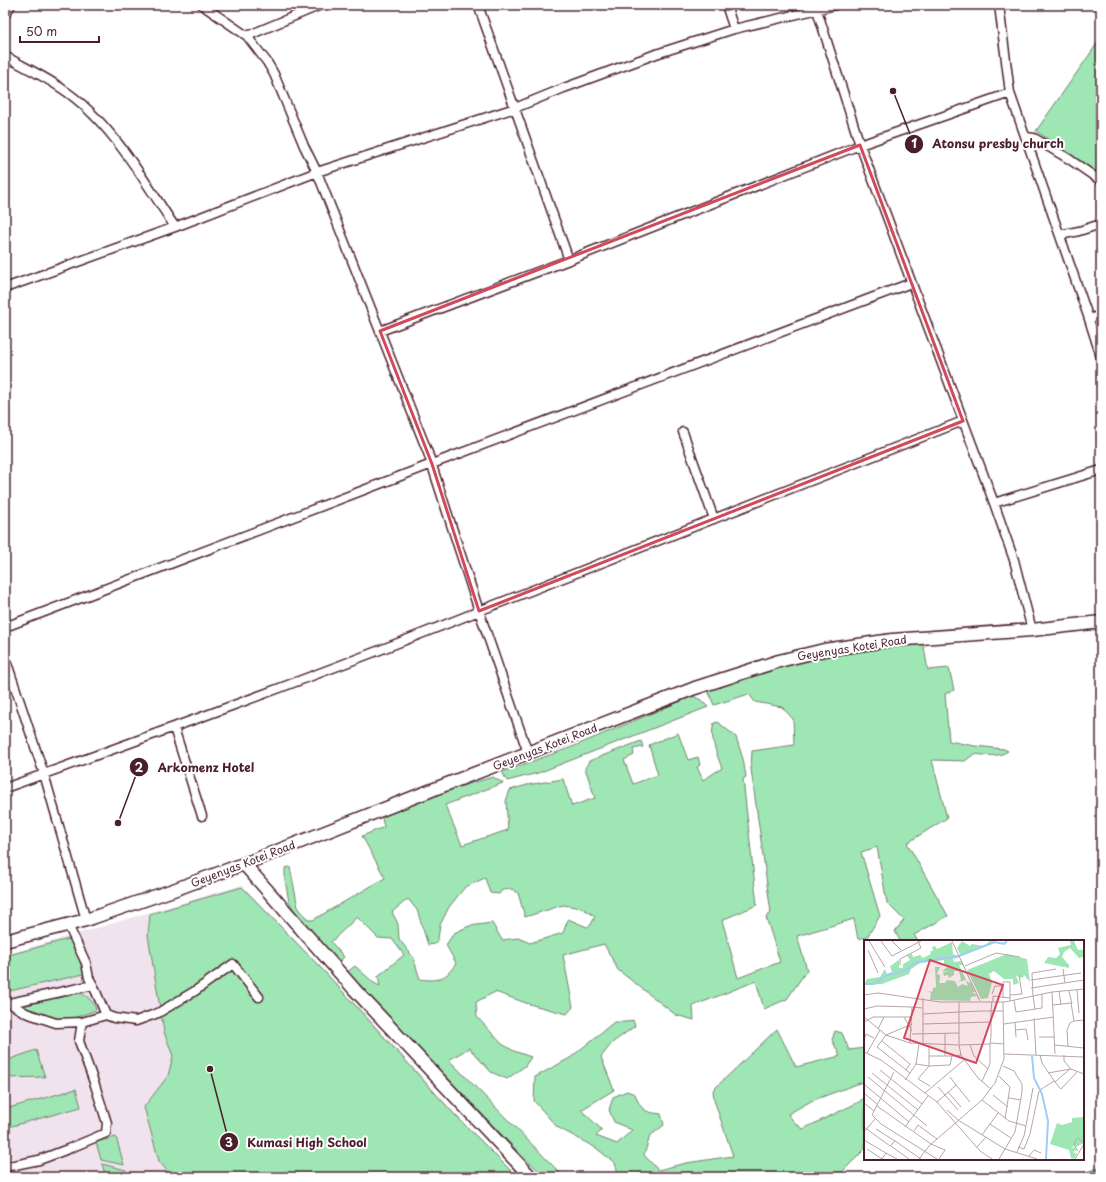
<svg xmlns="http://www.w3.org/2000/svg" width="1106" height="1182" viewBox="0 0 1106 1182" font-family="'Playpen Sans',sans-serif">
  <style>
    .built { fill: #f0e3ee }
    .green { fill: #9ee6b4; stroke: #748270; fill-rule: evenodd }
    .lines { fill: none; stroke-linecap: round; stroke-linejoin: round }
    .stream { stroke: #7e87a7; stroke-width: 3 }
    .street-casing { stroke: #4a1f2b; stroke-width: 11 }
    .secondary-casing { stroke: #4a1f2b; stroke-width: 15 }
    .street { stroke: #fff; stroke-width: 8 }
    .secondary { stroke: #fff; stroke-width: 12 }
    .marked { fill: none; stroke: #d1495b; stroke-width: 3; stroke-linejoin: round }
    .labels { text-anchor: middle; stroke-width: 4; stroke-linejoin: round; paint-order: stroke }
    .street-label { font-size: 11px; fill: #4a1f2b; stroke: #fff }
    .inset-river { fill: none; stroke: #a0ccfa; stroke-width: 2 }
    .inset-road { fill: none; stroke: #b7a5aa; stroke-width: 1 }
    .view { fill: #d1495b; fill-opacity: 0.15; stroke: #d1495b; stroke-width: 2 }
    .inset-edge { fill: none; stroke: #4a1f2b; stroke-width: 2 }
    .leader { fill: none; stroke: #4a1f2b; stroke-width: 1.5 }
    .callout-dot { fill: #4a1f2b; stroke: #fff; stroke-width: 1.5 }
    .mark-label { font-size: 12px; text-anchor: middle; font-weight: bold; fill: #fff }
    .callout-label { font-size: 12px; text-anchor: middle; font-weight: bold; fill: #4a1f2b; stroke: #fff; stroke-width: 4; stroke-linejoin: round; paint-order: stroke }
  </style>
  <rect width="100%" height="100%" fill="#fff"/>
  <filter id="ink" filterUnits="userSpaceOnUse"><feTurbulence type="fractalNoise" baseFrequency=".025" numOctaves="2"/><feDisplacementMap in="SourceGraphic" scale="8" xChannelSelector="R" yChannelSelector="G"/><feConvolveMatrix kernelMatrix="1 2 1 2 8 2 1 2 1" color-interpolation-filters="sRGB"/></filter>
  <g filter="url(#ink)">
    <path class="built" d="M242 885 366 1015 464 1123 518 1177H5V955Z"/>
    <path class="green" d="M1101 38V175L1036 131Z
      M923 642 928 670 949 668 954 690 945 694 949 741 975 746 1004 749 1008 751C998 758 985 755 974 754L965 761 932 760 947 818 907 843 948 916 914 935 918 941H900L895 931 904 920 887 903 877 847 861 852 880 916 867 937 858 939 854 919 797 936 807 970 787 999 764 1009 756 981 693 1006 694 1020 676 1015 618 970 604 944 563 955 573 1007 567 1014 529 1004 495 992 476 1002 477 1017 502 1044 514 1051 531 1057 525 1066 507 1079 491 1072 469 1048 449 1060 564 1177H546L523 1157 347 972 355 966 374 983 380 986 378 976 404 955 392 939 378 938 357 917 331 942 344 957 339 962 296 913 289 902 285 880V868L290 867 298 907 308 920H313L385 878 362 836 384 827 381 814 444 791 493 777 503 783 445 805 462 845 508 830 506 801 510 790 527 785 563 779 572 806 595 798 585 768 589 761 641 741 643 747 633 749 634 755 624 760 633 784 658 775 649 745 678 733 688 760 698 757 700 765 697 767 703 780 722 768C717 755 709 737 714 723L718 722 736 737 743 759 746 777 743 779 757 905 722 920 738 978 780 962 766 917 771 913 751 769 752 751 794 745 793 719 782 707 755 702 749 694 714 705 707 689C760 672 813 655 868 647 886 645 905 644 923 642ZM485 878 490 893 499 894 502 890 512 889 518 893 525 917 563 905 582 908 595 916 591 925 587 927 568 919 563 933 530 943 518 938 502 940 492 923 469 926 454 933 446 945 456 963C447 978 438 982 420 979L413 957 399 939 398 924 392 912 408 899 417 910 428 945 435 944 438 939 440 925 449 907 465 887Z
      M693 696 701 700 708 707 538 773 507 781 502 772 572 747Z
      M242 887 324 971 454 1114 517 1177H172L159 1161 144 1107 168 1076 173 1056 164 1032 148 935 150 914Z
      M72 938 84 974 5 992V956Z
      M79 992C87 996 94 1001 96 1010L66 1021 50 1016 31 1013 20 1007 70 993Z
      M633 1020 635 1026 612 1043 601 1057 614 1090 581 1110 602 1130 596 1136 617 1144 632 1130 614 1122 609 1110 613 1097 627 1091 635 1094C641 1110 644 1112 661 1114L664 1125 650 1136 644 1155 658 1170 686 1163 733 1156 714 1100 713 1090 777 1029 796 1067 840 1056 832 1040 835 1031 842 1033 849 1050 865 1048V1081L811 1101 788 1114 794 1122 803 1129 859 1102 865 1097V1149L842 1172 827 1174 825 1177H619L615 1163 596 1148 557 1127 534 1101 535 1077 570 1058 614 1022H627Z
      M36 1050 45 1077 5 1078V1061Z
      M76 1089 81 1107 5 1128V1109Z
      M116 1137 124 1165 101 1160 96 1142Z
      M102 1164 126 1170 128 1177H106Z
      M1101 1166V1177H1076C1084 1171 1093 1171 1101 1166Z"/>
    <g class="lines">
      <path class="stream" d="M1086 1177 1094 1172 1101 1170"/>
      <g class="street-casing">
        <path id="street" d="M202 5 247 36 267 62 274 74 304 146 317 172 515 108 564 88 656 54 734 29 836 5
          M478 5 569 260
          M726 5 734 29
          M999 5 1010 93 1089 319 1101 357
          M817 10 860 145 994 503 1014 560 1032 630
          M5 15 11 5
          M247 36 321 5
          M5 56C24 67 44 76 61 88 110 120 143 179 175 227
          M1026 137 1034 138 1069 159 1101 181
          M1060 235 1079 231 1101 224
          M5 288 175 227 317 172 428 453 479 611C322 674 164 731 5 788
          M1089 319 1101 315
          M380 331 569 260 860 145 1010 93
          M683 432 714 519
          M994 503 1101 470
          M5 627 432 464 911 283
          M5 657 44 774 86 920
          M174 728 202 816
          M528 753 479 611 963 421
          M93 985 106 1015 114 1018 136 1021 158 1013 195 991 233 964 259 997
          M9 1003 26 1013 56 1023 82 1022
          M5 1004 93 985 89 978 86 963 68 925
          M5 1167 39 1160 68 1149 106 1133 107 1123 95 1085 79 1041 82 1022 106 1015"/>
      </g>
      <g class="secondary-casing">
        <path id="secondary" d="M244 864 355 990 531 1177
          M5 941 86 920 176 889 257 859 437 788 695 688 779 661 824 650 892 640 1032 630 1101 622"/>
      </g>
      <use href="#street" class="street"/>
      <use href="#secondary" class="secondary"/>
    </g>
  </g>
  <path class="marked" d="M860 145 963 421 479 611 432 464 380 331Z"/>
  <g class="labels">
    <g class="street-label">
      <text transform="translate(852 648) rotate(-9)" y="4">Geyenyas Kotei Road</text>
      <text transform="translate(545 747) rotate(-21)" y="4">Geyenyas Kotei Road</text>
      <text transform="translate(243 864) rotate(-21)" y="4">Geyenyas Kotei Road</text>
    </g>
  </g>
  <g transform="translate(864 940)">
    <rect width="220" height="220" fill="#fff"/>
    <path d="M98 1 106 6 108 4 120 6 126 1 141 3H131L97 16 93 8ZM206 1H210L214 10H220V17L215 18 206 8 200 12 198 17 205 25V28L180 23 184 17 192 18 196 14 194 8 207 5ZM88 2 89 14 96 17 89 19 90 22 98 21 111 52H108L112 54 114 57 113 60V56L107 57 106 61 66 60 67 53 63 51 68 52 69 48 72 47 71 27H76L73 34 76 35V39L74 48 75 43H81L83 40 91 41 94 47 98 44 104 46 102 41 107 43 99 25H95L102 40 94 42 97 40 95 31H90V35L85 38 84 35 80 36 79 32H86L78 31 85 26 80 25V20L56 23 47 29 45 34 18 44 0 45 3 39 16 37 21 29 23 34 28 32 26 26 35 20V28H39V24L46 20 43 15 48 14 49 17 56 15 59 18 67 14 66 12 69 10 68 7 71 6 73 9ZM143 14 163 19 166 42 160 35 159 38 152 36 155 43 149 45V39H140L130 31 125 34 128 43 124 58 117 59 103 30ZM219 177 220 203 212 207 210 205 207 209 210 207 213 210 209 212 213 214 210 219 207 218 205 210 186 204 193 183 198 185 208 182V178Z" fill="#9ee6b4"/>
    <path class="inset-river" d="M0 44H10L23 35 41 31 50 23 95 16 130 2 140 4 143 1M168 116 170 138 178 154 184 181 182 219"/>
    <path class="inset-road" d="M5 1 21 27M17 1 28 16 57 1M28 1 37 10M88 1 116 61M4 10 14 33M36 25V19L57 8 54 1M101 26 132 13 156 17M199 29 201 43M167 40 217 33M167 48 220 40M213 50 215 73M195 51 197 65M205 51 208 64M188 52 191 114M128 54 131 46H139M0 55 14 53 76 62H141L188 52 220 49M146 55 158 54 155 35M169 56 168 33 192 29M169 56 171 69M59 58V104M139 58V42H146V61M150 60 152 72 178 68V54M128 61 127 71V96L126 104 95 105V72L117 71H139M129 61V56L146 58M189 65 207 63 210 81 220 80M0 69 13 66 48 67M59 74 95 72V62M0 77 16 90 3 113M40 77 48 91M170 78 172 115M0 82 9 77H20M151 82 152 97M59 84 127 82M140 84 190 77M14 89 20 77H48M16 90 22 95 48 84M151 90 162 89 164 100M81 93V116M48 94 95 93M175 97H191M0 100 2 94 10 98M18 101 46 124 42 130M46 103 48 67 58 68M126 103 140 104M106 105 110 116 124 129M191 105 220 108M204 106 203 90 206 83 210 81M0 112 17 120 73 162 116 211 128 219M140 114 220 117M176 115 178 123 191 142 206 129M200 115V121L207 129 220 134M65 116H88M52 124 65 126V105M16 130 58 164M30 132 8 175 17 184 73 219M8 133 54 170M46 133 52 124 55 104M184 133 207 129M135 136 146 147 141 179M4 137 63 186M86 137 92 145 81 155 94 170M41 140 46 133 13 107 22 95 46 103 95 105 97 115 114 138 127 149M118 141 126 124V104M191 142 197 149 214 131M1 145 45 182M92 145 106 162M66 146 54 139 65 126 86 125 88 116 97 115M176 150 190 141M84 152 97 167M0 153 14 165M61 153 100 120M129 155 144 167M145 158 157 160M118 160 145 181 162 186M73 162 81 155 74 147M0 163 10 171M13 166 67 204 81 210 75 219M83 170 94 180M94 180 141 209 173 219M126 184 147 198M0 187 26 206 31 201 57 219M41 187 64 156M12 189 31 201M50 191 54 185 73 199M0 192 11 179M118 195 134 173M0 200 22 213 18 219M27 206 45 219M113 207 122 197M154 207 160 209 166 194 175 151M3 209 18 219M214 211 210 205 211 201 214 198 220 203M153 212 160 196 169 148M22 213 33 219M165 216 170 210 177 213M55 219 65 206 118 160 131 143 140 119 139 62M135 219 151 192 158 152V144L150 131 139 126M211 219 220 204"/>
    <path class="view" d="M66 20 139 45 112 123 40 98Z"/>
    <rect width="220" height="220" class="inset-edge"/>
  </g>
  <path class="leader" d="M893 91L914 144M118 823L139 767M210 1069L229 1142"/>
  <g class="callout-dot">
    <circle cx="893" cy="91" r="4"/>
    <circle cx="118" cy="823" r="4"/>
    <circle cx="210" cy="1069" r="4"/>
    <circle cx="914" cy="144" r="10"/>
    <circle cx="139" cy="767" r="10"/>
    <circle cx="229" cy="1142" r="10"/>
  </g>
  <g class="mark-label">
    <text x="914" y="148">1</text>
    <text x="139" y="772">2</text>
    <text x="229" y="1147">3</text>
  </g>
  <g class="callout-label">
    <text x="998" y="148">Atonsu presby church</text>
    <text x="206" y="772">Arkomenz Hotel</text>
    <text x="307" y="1147">Kumasi High School</text>
  </g>
  <rect width="1106" height="1182" fill="none" stroke="#fff" stroke-width="20"/>
  <rect x="10" y="10" width="1086" height="1162" fill="none" stroke="#4a1f2b" stroke-width="1.5" filter="url(#ink)"/>
  <path d="M20 36v6h79v-6" fill="none" stroke="#4a1f2b" stroke-width="2"/>
  <text x="26" y="36" font-size="12" fill="#4a1f2b" stroke="#ffffff" stroke-width="3" paint-order="stroke">50 m</text>
</svg>
